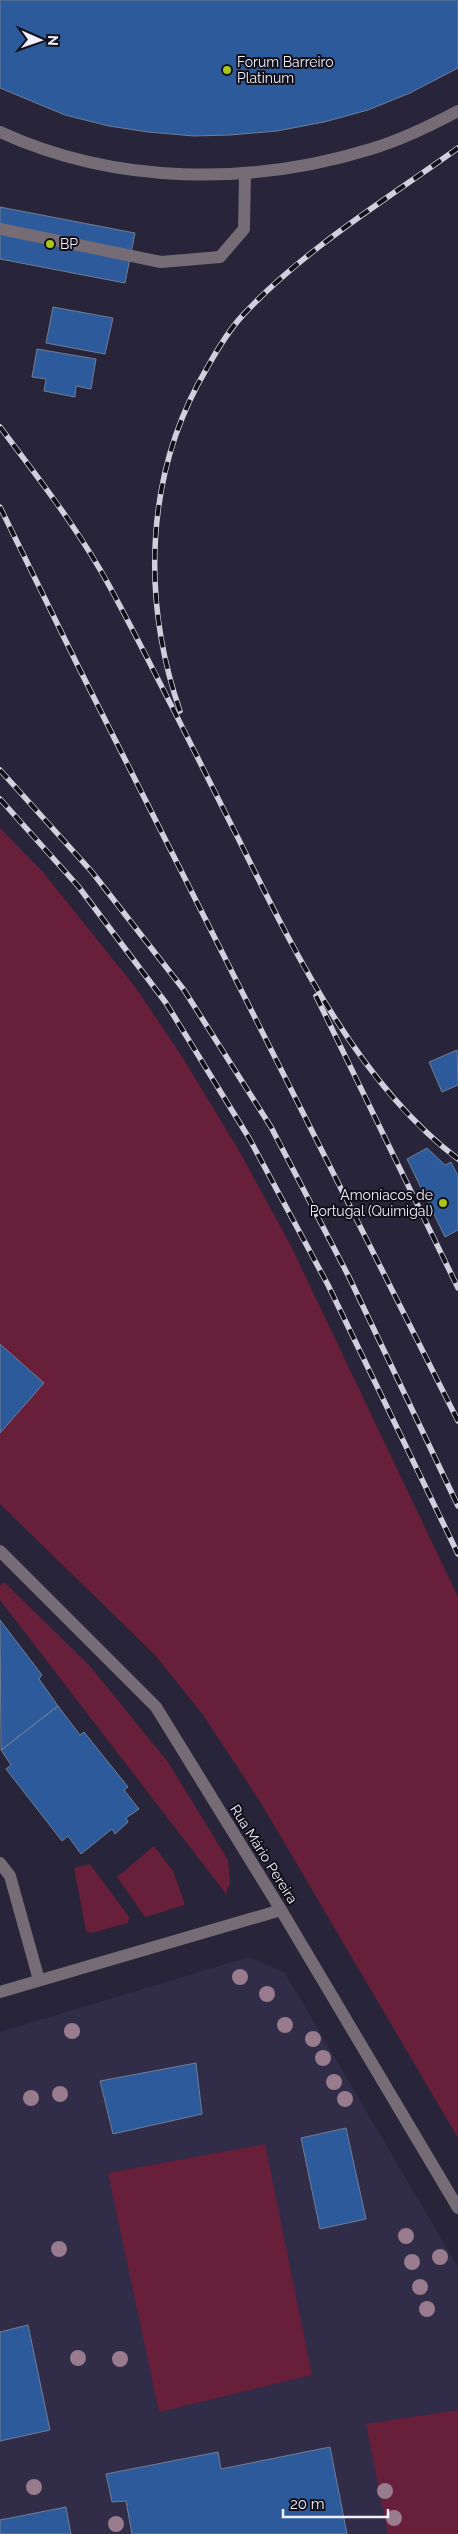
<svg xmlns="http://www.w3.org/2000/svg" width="458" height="2534" viewBox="0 0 458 2534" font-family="Raleway,sans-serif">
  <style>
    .built { fill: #312c47 }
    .green { fill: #681f3a }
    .building { fill: #2d5a9a; stroke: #6f7e94 }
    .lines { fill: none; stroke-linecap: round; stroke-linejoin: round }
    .lane { stroke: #756c75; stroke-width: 12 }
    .street { stroke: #756c75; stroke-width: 12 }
    .rail-casing { stroke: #d1cfde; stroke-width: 5.5 }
    .rail { stroke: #110f18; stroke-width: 4; stroke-dasharray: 11; stroke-linecap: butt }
    .tree { fill: #987b8c }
    .poi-dot { fill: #a9c719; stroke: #110f18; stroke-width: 2 }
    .labels { text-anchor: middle; stroke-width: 4; stroke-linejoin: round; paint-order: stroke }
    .poi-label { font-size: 14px; fill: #f1effd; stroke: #110f18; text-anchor: start }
    .street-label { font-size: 14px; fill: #f1effd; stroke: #110f18 }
  </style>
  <rect width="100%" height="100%" fill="#282439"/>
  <path class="built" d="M249 1957 285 1973 458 2267V2534H0V2032Z"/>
  <path class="green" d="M0 828 43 872 136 988 183 1058 242 1156 291 1246 458 1597V2138L261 1803 203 1715 155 1655 0 1504Z
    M4 1582 89 1665 168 1762 228 1860 230 1883 226 1894 0 1600V1585Z
    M154 1846 173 1871 185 1905 145 1917 117 1877Z
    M90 1864 129 1917 128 1923 91 1933 86 1931 74 1868Z
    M265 2144 312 2375 159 2412 108 2173Z
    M458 2410V2534H388L366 2424Z"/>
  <path class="building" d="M0 0H458V68L410 93 368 110 324 122 277 131 230 135 194 136 148 132 109 126 65 115 0 88Z
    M0 207 135 233 125 283 0 259Z
    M53 307 113 318 105 354 46 343Z
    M37 349 96 359 91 389 76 386 75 397 44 391 46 379 32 377Z
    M457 1050 458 1085 442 1092 429 1062Z
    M427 1148 445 1165 451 1162 458 1176V1230L445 1237 407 1159Z
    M0 1344 44 1383 0 1433Z
    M0 1620 42 1675 39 1679 58 1706 1 1750Z
    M58 1706 80 1735 84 1732 128 1787 124 1790 139 1809 126 1818 128 1822 115 1834 112 1829 81 1854 68 1836 62 1841 6 1769 11 1765 1 1750Z
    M196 2063 202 2114 113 2134 100 2081Z
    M346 2128 366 2219 320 2229 301 2138Z
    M28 2325 50 2430 0 2441V2332Z
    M330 2447 347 2534H132L126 2501 112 2502 106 2474 218 2452 221 2469Z
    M66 2507 71 2534H0V2520Z"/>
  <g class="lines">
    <path class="lane" d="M0 229 161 262 220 257 244 229 245 174"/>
    <path class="street" d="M0 132C115 185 251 186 371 149 401 140 430 126 458 111
      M0 1551 156 1707 281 1910 458 2208
      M0 1863 10 1876 39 1980
      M0 1992 281 1910"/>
    <g class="rail-casing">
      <path id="rail" d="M0 427C39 479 80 531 111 589 155 671 196 755 238 838 293 949 357 1083 458 1159
        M0 507 78 666 458 1421
        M180 711C141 598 145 472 207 368 217 350 229 330 243 315 303 250 387 199 458 148
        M0 770 92 872 184 990 271 1127 349 1277 458 1506
        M0 799 78 886 166 1003 249 1138 328 1285 458 1554
        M316 996 458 1288"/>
    </g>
    <use href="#rail" class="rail"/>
  </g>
  <g class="tree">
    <circle cx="240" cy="1977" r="8"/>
    <circle cx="267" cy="1994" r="8"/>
    <circle cx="285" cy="2025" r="8"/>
    <circle cx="72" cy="2031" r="8"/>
    <circle cx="313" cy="2039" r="8"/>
    <circle cx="323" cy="2058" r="8"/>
    <circle cx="334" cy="2082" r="8"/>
    <circle cx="60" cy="2094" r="8"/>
    <circle cx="31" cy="2098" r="8"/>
    <circle cx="345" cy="2099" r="8"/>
    <circle cx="406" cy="2236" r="8"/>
    <circle cx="59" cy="2249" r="8"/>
    <circle cx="440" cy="2257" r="8"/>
    <circle cx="412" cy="2262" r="8"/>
    <circle cx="420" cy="2287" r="8"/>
    <circle cx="427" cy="2309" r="8"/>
    <circle cx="78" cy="2358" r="8"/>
    <circle cx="120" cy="2359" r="8"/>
    <circle cx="34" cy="2487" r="8"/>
    <circle cx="385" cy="2491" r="8"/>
    <circle cx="394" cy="2518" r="8"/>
    <circle cx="116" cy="2524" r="8"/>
  </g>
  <g class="poi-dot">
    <circle cx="227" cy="70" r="5"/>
    <circle cx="50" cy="244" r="5"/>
    <circle cx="443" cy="1203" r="5"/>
  </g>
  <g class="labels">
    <g class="poi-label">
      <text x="237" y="67">Forum Barreiro<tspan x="237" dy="16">Platinum</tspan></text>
      <text x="60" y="249">BP</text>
      <text x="433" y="1200" text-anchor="end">Amoníacos de<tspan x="433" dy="16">Portugal (Quimigal)</tspan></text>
    </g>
    <g class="street-label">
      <text transform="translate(264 1854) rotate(58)" y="5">Rua Mário Pereira</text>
    </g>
  </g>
  <g transform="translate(40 40) rotate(92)" stroke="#110f18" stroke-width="4" paint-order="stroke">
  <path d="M0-4L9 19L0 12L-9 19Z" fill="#f1effd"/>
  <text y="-8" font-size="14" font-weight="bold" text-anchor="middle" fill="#f1effd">N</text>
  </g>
  <path d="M283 2509v8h105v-8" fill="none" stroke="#f1effd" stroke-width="2.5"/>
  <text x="290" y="2509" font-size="15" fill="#f1effd" stroke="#110f18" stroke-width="4" paint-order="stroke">20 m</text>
</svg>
